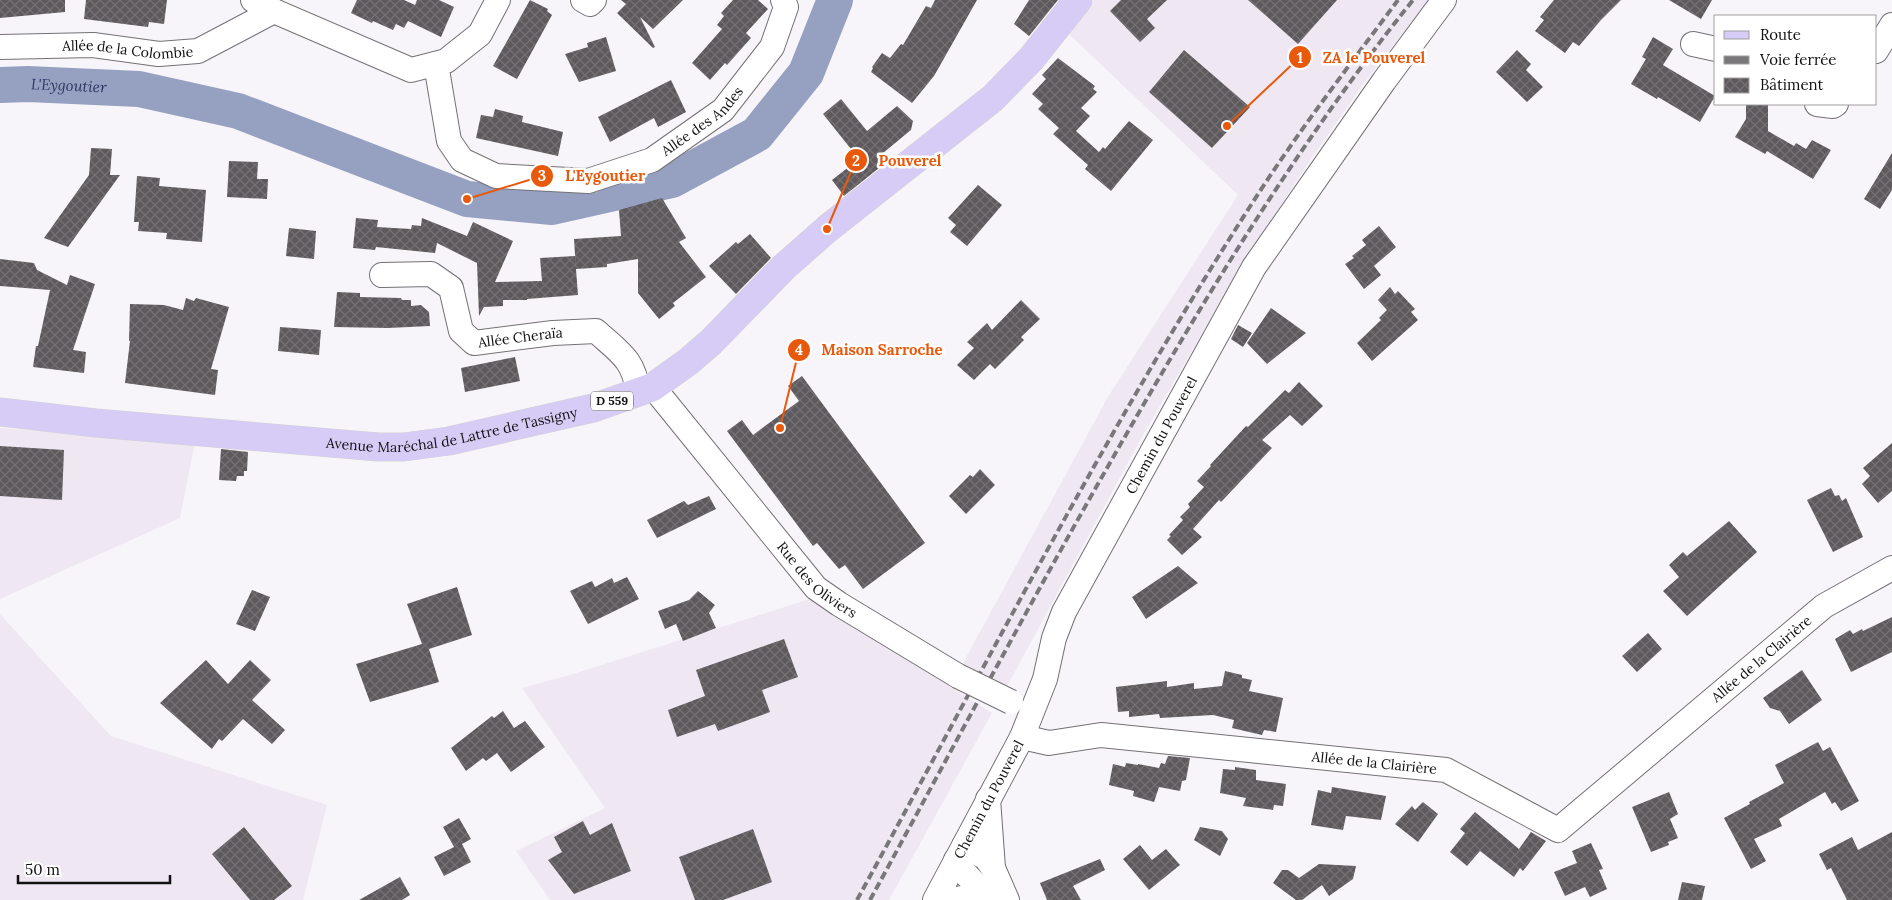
<svg xmlns="http://www.w3.org/2000/svg" width="1892" height="900" viewBox="0 0 1892 900" font-family="Lora,serif">
  <style>
    .built { fill: #efe7f2 }
    .lines { fill: none; stroke-linecap: round; stroke-linejoin: round }
    .river { stroke: #96a0c0; stroke-width: 36 }
    .building { fill: url(#building-cross-hatch) }
    .street-casing { stroke: #747175; stroke-width: 26 }
    .primary-casing { stroke: #d4d4d4; stroke-width: 29 }
    .street { stroke: #fff; stroke-width: 24 }
    .primary { stroke: #d6ccf5; stroke-width: 28 }
    .rail { stroke: #797779; stroke-width: 4; stroke-dasharray: 8 4; stroke-linecap: butt }
    .street-bridge-casing { stroke: #747175; stroke-width: 26; stroke-linecap: butt }
    .street-bridge { stroke: #fff; stroke-width: 24 }
    .labels { text-anchor: middle; stroke-width: 5; stroke-linejoin: round; paint-order: stroke }
    .shield { fill: #fff; stroke: #585858; stroke-width: 1 }
    .shield-label { font-size: 12px; font-weight: bold; fill: #111011 }
    .street-label { font-size: 14px; fill: #111011; stroke: #fff }
    .water-label { font-size: 15px; font-style: italic; fill: #2e3865; stroke: #fff }
    .leader { fill: none; stroke: #e8590c; stroke-width: 2 }
    .callout-dot { fill: #e8590c; stroke: #fff; stroke-width: 2 }
    .mark-label { font-size: 15px; text-anchor: middle; font-weight: bold; fill: #fff }
    .callout-label { font-size: 15px; text-anchor: middle; font-weight: bold; fill: #e8590c; stroke: #fff; stroke-width: 5; stroke-linejoin: round; paint-order: stroke }
  </style>
  <defs>
    <pattern id="building-cross-hatch" width="8" height="8" patternUnits="userSpaceOnUse" patternTransform="scale(1.25)"><rect width="8" height="8" fill="#5d595c"/><path d="M0 0l8 8M0 8l8-8" fill="none" stroke="#747073"/></pattern>
  </defs>
  <rect width="100%" height="100%" fill="#f8f5fa"/>
  <path class="built" d="M1094 0H1429L1364 83 1307 165 1239 270 1143 435 1005 690 963 663 1109 395 1238 195 1069 34Z
    M0 428 195 442 180 518 0 599Z
    M810 599 992 713 889 900H550L516 851 605 808 522 688 570 675Z
    M0 614 111 736 327 805 303 900H0Z"/>
  <g class="lines">
    <path class="river" id="s1" d="M0 85 28 84 139 89 238 111 467 199 552 207 672 180 757 134 806 73 835 0"/>
  </g>
  <path class="building" d="M0 0H65V12L0 18Z
    M86 0H167L164 24 149 22 148 27 84 19Z
    M357 0H404L415 5 417 0H439L454 7 441 37 408 21 404 28 396 24 393 30 373 21 372 23 351 13Z
    M530 0 548 9 547 11 552 15 517 79 493 66Z
    M621 0H683L653 29 640 17 655 47 653 48 617 13 626 4Z
    M733 0H758L768 9 746 33 751 38 727 65 725 63 710 80 692 63 722 29 717 25 724 16 721 13Z
    M935 0H977L934 76 912 103 871 72 873 68 872 67 882 53 890 58 901 44 903 45 926 6 931 8Z
    M1029 0H1058L1029 36 1014 24Z
    M1121 0H1167L1147 19 1155 28 1140 42 1110 11Z
    M1248 0H1337L1298 44Z
    M1554 0H1621L1601 20 1579 46 1573 42 1565 53 1535 31 1544 20 1540 17Z
    M1669 0H1712L1701 19Z
    M606 37 616 71 579 82 565 54 588 47 587 43Z
    M1653 37 1673 49 1663 65 1715 96 1700 122 1658 97 1657 99 1631 84 1646 59 1642 57Z
    M1184 50 1250 107 1212 148 1149 92Z
    M1517 50 1531 64 1526 70 1543 87 1527 102 1496 72Z
    M1058 58 1095 86 1093 89 1097 92 1081 108 1090 116 1076 131 1099 152 1103 147 1105 149 1129 121 1153 140 1111 191 1085 169 1088 165 1053 134 1059 128 1038 109 1043 104 1032 94 1046 79 1042 75Z
    M671 80 686 112 658 127 654 118 610 142 598 117Z
    M841 99 867 131 897 106 913 121 911 130 883 153 889 160 844 196 832 180 859 159 823 114Z
    M1746 104H1768V131L1794 146 1796 143 1806 149 1812 140 1831 150 1813 179 1767 151 1765 154 1735 137 1746 119Z
    M495 109 523 116 522 122 563 132 558 156 476 138 481 115 493 117Z
    M91 148 112 149 110 175H120L68 247 44 238 89 175Z
    M1892 153V190L1880 209 1864 199Z
    M229 161 258 162 257 179H268L267 199 227 197Z
    M137 176 160 178 159 186 206 190 202 242 166 239 167 233 138 231 139 222H134Z
    M978 185 1002 205 967 246 950 232 956 225 948 218Z
    M662 198 686 238 679 242 706 277 673 303 675 306 659 319 638 293V259L607 264V267L576 269 574 239 621 236 619 210Z
    M356 218 378 220 377 227 411 229 412 225 421 226 422 218 467 236 473 222 513 241 495 282 542 281 540 258 575 256 578 295 527 299V300H503V306L484 307 479 316 477 263 437 243 435 253 376 247 375 250 353 248Z
    M1379 226 1396 247 1374 266 1381 275 1364 289 1345 264 1354 258 1352 256 1366 245 1362 240Z
    M289 228 316 231 314 259 286 256Z
    M750 234 771 258 736 294 709 266 736 242 738 244Z
    M0 259 34 263 37 270 67 285 70 275 95 284 73 350 86 352 84 373 33 367 36 346H38L50 290 0 286Z
    M1390 287 1395 294 1398 291 1415 309 1411 312 1418 320 1372 361 1357 343 1381 320 1379 318 1387 310 1378 300Z
    M337 292 360 293V297L401 298 402 300H411V306L421 305 429 312 430 326 388 328 334 327Z
    M186 298 194 301 196 298 229 307 211 369 218 370 215 395 125 383 130 341H129L130 304 164 305 183 310Z
    M1021 300 1040 319 1021 337 1024 340 995 369 990 364 974 380 957 365 974 348 967 342 987 323 992 330Z
    M1271 308 1306 333 1267 364 1247 343Z
    M1238 325 1252 333 1243 347 1231 339Z
    M280 327 321 330 319 355 278 351Z
    M515 357 520 381 465 392 461 368Z
    M802 376 925 543 863 589 845 565 839 569 817 543 813 546 727 431 742 420 753 435 799 401 788 386Z
    M1299 382 1323 406 1302 426 1290 415 1262 440 1272 448 1221 502 1219 500 1193 529 1202 537 1182 555 1167 540 1171 536 1169 535 1183 520 1180 517 1190 507 1188 504 1204 487 1197 481 1211 466 1210 465 1246 426 1248 427 1285 390 1289 393Z
    M1892 443V491L1878 503 1862 484 1870 476 1863 468Z
    M0 446 64 450 62 500 0 496Z
    M221 449 248 452 247 471H244V476H237L236 481 219 480Z
    M980 469 995 485 966 514 949 496 970 475 973 477Z
    M1831 488 1835 496 1839 495 1842 501 1846 498 1863 537 1833 552 1807 500Z
    M709 496 716 509 657 538 647 520 684 501 688 505Z
    M1729 521 1757 552 1687 616 1663 591 1679 577 1669 565 1683 552 1687 556Z
    M1178 566 1198 583 1146 619 1132 597Z
    M627 577 639 599 588 624 570 591 592 581 595 587 612 578 614 583Z
    M457 587 472 635 429 649 439 682 370 702 356 664 422 644 407 604Z
    M252 590 270 597 255 631 236 624Z
    M698 591 715 605 709 613 716 628 683 641 676 624 665 629 658 611 689 600Z
    M1892 617V652L1851 672 1835 639 1850 630 1853 634 1862 629 1863 631Z
    M1648 633 1662 649 1637 672 1622 656Z
    M784 639 798 677 762 690 770 712 718 731 715 724 677 737 668 710 705 696 696 670Z
    M206 660 228 684 250 660 271 680 252 700 285 730 272 744 243 719 222 741 219 739 212 749 160 703Z
    M1802 670 1822 700 1789 724 1780 711 1770 708 1763 698Z
    M1225 671 1242 675V678L1252 680 1249 691 1283 698 1276 732 1264 730 1262 735 1232 728 1234 720 1213 715 1160 718 1159 714 1129 717V711L1118 712 1116 687 1167 681V687L1194 683V689L1222 686Z
    M503 711 514 728 525 721 545 747 511 772 497 753 486 761 483 758 466 771 451 748 492 716 494 718Z
    M1818 742 1823 751 1830 747 1859 801 1841 811 1835 802 1832 804 1825 792 1779 819 1782 826 1754 839 1766 861 1751 869 1724 818 1750 804 1749 802 1784 783 1775 765Z
    M1168 756 1190 758 1186 780 1182 781 1180 791 1159 787 1154 802 1133 796 1134 791 1109 785 1113 764 1125 767 1126 763 1138 765V764L1159 768 1161 763 1165 764Z
    M1235 767 1256 770V780L1286 784 1283 806 1274 805 1273 810 1243 806 1246 798 1220 793 1223 769 1235 770Z
    M1332 787 1386 796 1381 820 1346 816 1343 830 1311 825 1318 790 1331 793Z
    M1669 792 1678 814 1670 819 1678 838 1668 842 1669 845 1651 852 1632 807Z
    M1423 802 1438 814 1418 842 1395 824 1412 806 1415 810Z
    M1475 812 1519 849 1531 832 1546 841 1523 871 1520 868 1514 877 1480 851 1467 866 1450 852 1465 833 1460 829Z
    M459 818 471 839 462 844 471 862 444 876 434 857 454 847 443 827Z
    M583 821 590 835 612 823 631 871 574 894 548 860 562 852 554 837Z
    M244 827 292 886 274 900H250L212 854Z
    M1200 827 1222 831 1228 839 1220 856 1194 840Z
    M753 829 772 882 723 900H695L679 857Z
    M1892 832V900H1847L1831 868 1827 870 1819 854 1852 837 1858 850Z
    M1591 843 1603 869 1599 870 1607 889 1590 897 1585 887 1565 896 1554 872 1577 863 1572 851Z
    M1140 845 1152 860 1166 849 1180 865 1149 890 1123 859Z
    M1100 859 1105 870 1073 886 1081 900H1047L1040 883Z
    M1319 864 1356 866 1353 879 1329 896 1322 885 1302 900H1296L1273 883 1282 870H1288L1299 878Z
    M400 877 410 895 402 900H359Z
    M1682 882 1705 886 1702 900H1678Z"/>
  <g class="lines">
    <g class="street-casing">
      <g id="street">
        <path d="M253 0 274 11 411 70 446 61 480 34 498 0"/>
        <path d="M583 0 590 4 594 0"/>
        <path d="M1693 44 1716 49"/>
        <path id="s2" d="M0 47 93 45 159 54 198 51 274 11"/>
        <path d="M1876 51 1892 25"/>
        <path id="s3" d="M436 64 449 141 462 160 496 176 588 181 652 160 723 110 772 47 786 7 783 0"/>
        <path d="M1817 104 1833 106 1836 104"/>
        <path id="s4" d="M382 275 431 274 451 288 461 331 474 343 553 333 596 331C619 352 634 359 638 392"/>
        <path id="s5" d="M653 387 816 588 839 604 958 676"/>
        <path id="s6" d="M1022 737 1049 743 1101 735 1446 770 1558 830 1824 606 1892 568"/>
        <path d="M988 799 993 868"/>
        <path d="M964 846 986 858 993 868 1007 900"/>
        <path d="M956 860 963 871 990 900"/>
        <path id="s7" d="M935 900 1022 737 1045 679 1054 638 1064 612 1254 267 1384 81 1444 0"/>
        <path d="M950 900 968 897 984 900"/>
      </g>
    </g>
    <g class="primary-casing">
      <g id="primary">
        <path id="s8" d="M0 412 96 423 378 447H404L449 441 593 408 653 387 689 361 711 342 784 267 827 229 993 98 1031 59 1078 0"/>
      </g>
    </g>
    <use href="#street" class="street"/>
    <use href="#primary" class="primary"/>
    <path class="rail" d="M857 900C988 661 1113 417 1262 188 1304 124 1352 62 1398 0
      M870 900C966 724 1060 546 1162 373 1238 244 1319 117 1413 0"/>
    <g class="street-bridge-casing">
      <path id="street-bridge" d="M958 676 1011 702"/>
    </g>
    <use href="#street-bridge" class="street-bridge"/>
  </g>
  <g class="labels">
    <rect class="shield" x="591" y="391.5" width="42" height="19" rx="4"/>
    <g class="shield-label">
      <text x="612" y="405">D 559</text>
    </g>
    <g class="street-label">
      <text dy="5" stroke="none"><textPath href="#s2" startOffset="128">Allée de la Colombie</textPath></text>
      <text dy="5" stroke="none"><textPath href="#s3" startOffset="362">Allée des Andes</textPath></text>
      <text dy="5" stroke="none"><textPath href="#s4" startOffset="182">Allée Cheraïa</textPath></text>
      <text dy="5" stroke="none"><textPath href="#s8" startOffset="455">Avenue Maréchal de Lattre de Tassigny</textPath></text>
      <text dy="5" stroke="none"><textPath href="#s7" startOffset="519">Chemin du Pouverel</textPath></text>
      <text dy="5" stroke="none"><textPath href="#s5" startOffset="254">Rue des Oliviers</textPath></text>
      <text dy="5" stroke="none"><textPath href="#s6" startOffset="820">Allée de la Clairière</textPath></text>
      <text dy="5" stroke="none"><textPath href="#s6" startOffset="355">Allée de la Clairière</textPath></text>
      <text dy="5" stroke="none"><textPath href="#s7" startOffset="114">Chemin du Pouverel</textPath></text>
    </g>
    <g class="water-label">
      <text dy="5" stroke="none"><textPath href="#s1" startOffset="69">L'Eygoutier</textPath></text>
    </g>
  </g>
  <path class="leader" d="M1227 126L1300 57M827 229L856 160M467 199L542 176M780 428L799 350"/>
  <g class="callout-dot">
    <circle cx="1227" cy="126" r="5"/>
    <circle cx="827" cy="229" r="5"/>
    <circle cx="467" cy="199" r="5"/>
    <circle cx="780" cy="428" r="5"/>
    <circle cx="1300" cy="57" r="12"/>
    <circle cx="856" cy="160" r="12"/>
    <circle cx="542" cy="176" r="12"/>
    <circle cx="799" cy="350" r="12"/>
  </g>
  <g class="mark-label">
    <text x="1300" y="63">1</text>
    <text x="856" y="166">2</text>
    <text x="542" y="181">3</text>
    <text x="799" y="355">4</text>
  </g>
  <g class="callout-label">
    <text x="1374" y="63">ZA le Pouverel</text>
    <text x="910" y="166">Pouverel</text>
    <text x="605" y="181">L'Eygoutier</text>
    <text x="882" y="355">Maison Sarroche</text>
  </g>
  <rect x="1714" y="15" width="162" height="90" fill="#ffffff" stroke="#a09fa0"/>
  <rect x="1724" y="31" width="25" height="8" fill="#d6ccf5" stroke="#a09fa0"/>
  <text x="1760" y="40" font-size="15" fill="#111011">Route</text>
  <rect x="1724" y="56" width="25" height="8" fill="#797779" stroke="#a09fa0"/>
  <text x="1760" y="65" font-size="15" fill="#111011">Voie ferrée</text>
  <rect x="1724" y="78" width="25" height="15" fill="url(#building-cross-hatch)" stroke="#a09fa0"/>
  <text x="1760" y="90" font-size="15" fill="#111011">Bâtiment</text>
  <path d="M18 875v8h152v-8" fill="none" stroke="#111011" stroke-width="2.5"/>
  <text x="25" y="875" font-size="15" fill="#111011" stroke="#ffffff" stroke-width="4" paint-order="stroke">50 m</text>
</svg>
